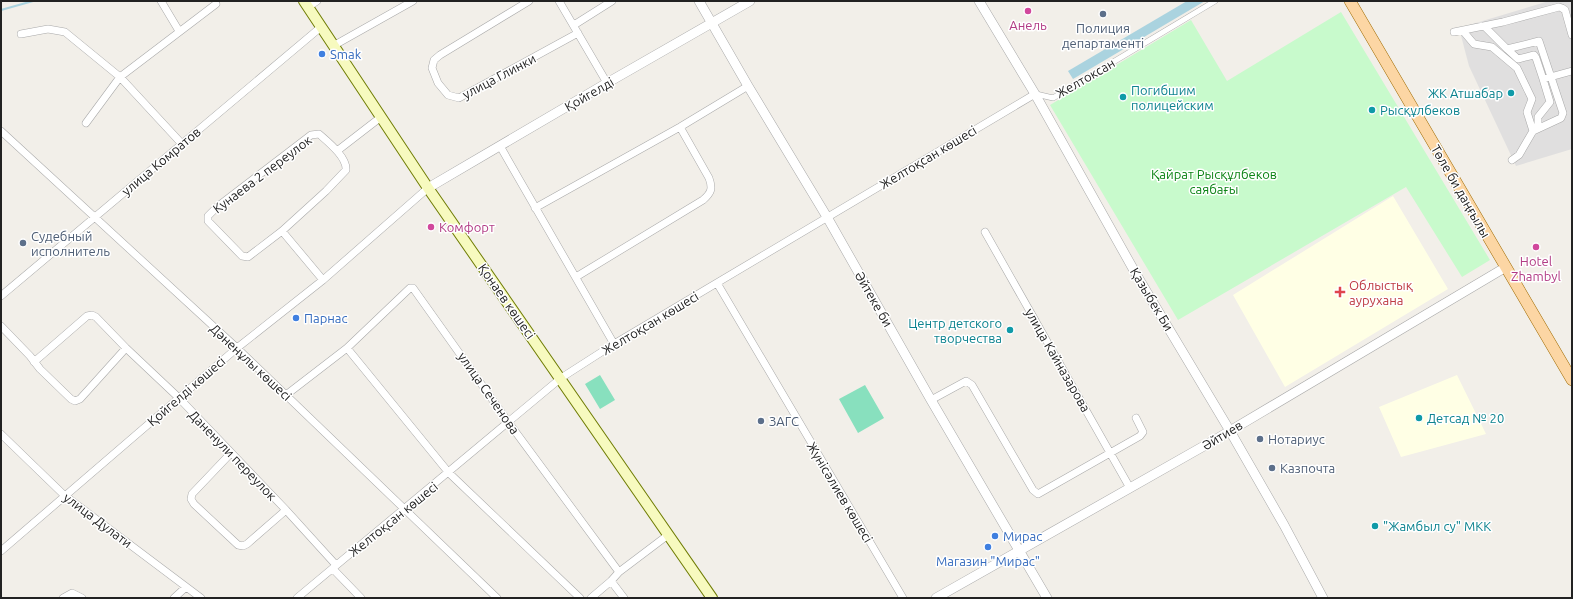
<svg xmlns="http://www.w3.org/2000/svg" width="1573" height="599" viewBox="0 0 1573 599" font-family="Ubuntu,sans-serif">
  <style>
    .residential { fill: #e0dfdf }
    .education { fill: #ffffe5 }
    .park { fill: #c8facc }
    .pitch { fill: #88e0be }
    .water { fill: #aad3df }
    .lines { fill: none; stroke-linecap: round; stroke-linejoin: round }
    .stream { stroke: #aad3df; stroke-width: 2 }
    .pedestrian-casing { stroke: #a9a9a9; stroke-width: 6 }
    .minor-casing { stroke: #a9a9a9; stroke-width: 8 }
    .tertiary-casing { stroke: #a9a9a9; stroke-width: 10 }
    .secondary-casing { stroke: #707d05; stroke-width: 12 }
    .primary-casing { stroke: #a06b00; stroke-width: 12 }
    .pedestrian { stroke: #fff; stroke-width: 5 }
    .minor { stroke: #fff; stroke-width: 7 }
    .tertiary { stroke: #fff; stroke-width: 9 }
    .secondary { stroke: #f7fabf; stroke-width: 10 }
    .primary { stroke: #fcd6a4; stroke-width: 11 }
    .hotel-dot { fill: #d1479c; stroke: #fff; stroke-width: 1.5 }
    .service-dot { fill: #5c6f8a; stroke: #fff; stroke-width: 1.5 }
    .shop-dot { fill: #3f7fe0; stroke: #fff; stroke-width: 1.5 }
    .culture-dot { fill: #0f9aa8; stroke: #fff; stroke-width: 1.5 }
    .health-dot { fill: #e0444e; stroke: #fff; stroke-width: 1.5 }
    .labels { text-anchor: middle; stroke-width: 3; stroke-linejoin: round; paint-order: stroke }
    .hotel-label { font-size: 13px; fill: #b23c85; stroke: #fff }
    .service-label { font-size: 13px; fill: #4e5e75; stroke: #fff; text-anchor: start }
    .shop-label { font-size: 13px; fill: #366cbe; stroke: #fff; text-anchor: start }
    .street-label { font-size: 13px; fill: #222; stroke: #fff }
    .culture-label { font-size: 13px; fill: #0d838f; stroke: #fff; text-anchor: start }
    .park-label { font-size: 13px; fill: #0c8416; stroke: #fff }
    .health-label { font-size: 13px; fill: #be3a42; stroke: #fff; text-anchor: start }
  </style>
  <rect width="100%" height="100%" fill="#f2efe9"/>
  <path class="residential" d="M1549 1H1572V149L1516 166 1469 66 1459 28Z"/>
  <path class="education" d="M1393 196 1448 289 1285 387 1233 295Z
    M1457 375 1486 434 1401 457 1379 407Z"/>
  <path class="park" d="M1341 12 1490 260 1462 277 1406 187 1178 320 1050 105 1191 20 1227 81Z"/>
  <path class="pitch" d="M600 375 615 400 600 409 585 384Z
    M865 385 884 418 858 433 839 399Z"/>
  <path class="water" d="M1187 1H1205L1073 79 1068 71Z"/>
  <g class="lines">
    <path class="stream" d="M1 10 33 1"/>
    <g class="pedestrian-casing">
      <path id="pedestrian" d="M1036 94 1053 98 1215 1"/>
    </g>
    <g class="minor-casing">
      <path id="minor" d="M161 1 179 31
        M529 1 440 55 434 60 432 68 438 83 448 95 459 98 578 33
        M559 1 607 83
        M308 7 317 1
        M574 25 612 1
        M1484 26 1507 49 1539 41 1563 113 1561 118 1533 131 1519 155 1512 160
        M1463 31 1474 44 1492 47 1517 68 1532 99 1527 112 1533 131
        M1454 32 1503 22 1559 7 1562 8 1565 10 1572 35
        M21 34 48 29 65 32 120 77 182 144
        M333 46 413 1
        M1507 49 1518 59 1534 55 1536 58 1543 79 1572 71
        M86 123 120 77 216 4
        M1538 128V117L1550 102 1543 79
        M1 131 237 348 497 598
        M319 134C328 142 347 157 346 170L326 191 282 231 248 257 242 256 208 221V216L217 207 311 135Z
        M500 146 614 344
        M337 151 381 117
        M535 208 680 127 748 86
        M282 231 323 280
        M985 232 1130 488
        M576 277 703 200C711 193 713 189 709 178L680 127
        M717 283 903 598
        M1 296 321 27
        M1 326 30 356 40 369 71 399 75 401 80 399 126 348
        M347 348 449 473 580 598
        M34 362 87 316 92 315 96 317 126 348 179 398 286 510 336 565
        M286 395 347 348 410 288H413L509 423 619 572
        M931 400 966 381 972 385 1033 490 1038 494 1140 436 1143 432 1136 418
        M1 434 64 495 201 598
        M231 453 192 494 191 499 194 504 238 545 243 546 247 544 286 510
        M1 551 237 348 323 280 428 188
        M333 569 361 598
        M611 581 624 598
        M63 598 72 593 82 598
        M174 598 186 587
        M297 598 561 378 614 344 1035 94
        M591 598 611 581 619 572 668 535"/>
    </g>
    <g class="tertiary-casing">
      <path id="tertiary" d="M699 1 748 86 827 217 931 400 1047 598
        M979 1 1035 94 1136 274 1230 431 1284 525 1323 598
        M428 188 607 83 750 1
        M936 598 1218 438 1506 267"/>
    </g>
    <g class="secondary-casing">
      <path id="secondary" d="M304 1 428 188 712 598"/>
    </g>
    <g class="primary-casing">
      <path id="primary" d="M1350 1 1572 380"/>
    </g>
    <use href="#pedestrian" class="pedestrian"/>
    <use href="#minor" class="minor"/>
    <use href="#tertiary" class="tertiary"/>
    <use href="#secondary" class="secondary"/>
    <use href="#primary" class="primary"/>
  </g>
  <g class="hotel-dot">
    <circle cx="1028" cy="11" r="4"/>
    <circle cx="431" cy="227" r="4"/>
    <circle cx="1536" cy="247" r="4"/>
  </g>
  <g class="service-dot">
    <circle cx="1103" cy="14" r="4"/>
    <circle cx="23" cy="243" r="4"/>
    <circle cx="761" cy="421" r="4"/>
    <circle cx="1260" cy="439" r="4"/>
    <circle cx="1272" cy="468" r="4"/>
  </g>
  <g class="shop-dot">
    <circle cx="322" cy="54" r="4"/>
    <circle cx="296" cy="318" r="4"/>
    <circle cx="995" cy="536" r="4"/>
    <circle cx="988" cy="547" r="4"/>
  </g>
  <g class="culture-dot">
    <circle cx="1511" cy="93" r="4"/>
    <circle cx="1123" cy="97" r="4"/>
    <circle cx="1372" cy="110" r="4"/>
    <circle cx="1010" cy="330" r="4"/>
    <circle cx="1419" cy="418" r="4"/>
    <circle cx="1375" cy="526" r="4"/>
  </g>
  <path class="health-dot" d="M1338 286h4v4h4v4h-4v4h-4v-4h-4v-4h4z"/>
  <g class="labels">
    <g class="hotel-label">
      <text x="1028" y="30">Анель</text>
      <text x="439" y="232" text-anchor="start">Комфорт</text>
      <text x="1536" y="266">Hotel<tspan x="1536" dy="15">Zhambyl</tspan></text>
    </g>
    <g class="service-label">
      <text x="1103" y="33" text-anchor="middle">Полиция<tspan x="1103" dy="15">департаменті</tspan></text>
      <text x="31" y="241">Судебный<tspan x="31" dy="15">исполнитель</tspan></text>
      <text x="769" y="426">ЗАГС</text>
      <text x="1268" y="444">Нотариус</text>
      <text x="1280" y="473">Казпочта</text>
    </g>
    <g class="shop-label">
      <text x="330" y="59">Smak</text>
      <text x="304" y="323">Парнас</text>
      <text x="1003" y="541">Мирас</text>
      <text x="988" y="566" text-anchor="middle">Магазин "Мирас"</text>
    </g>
    <g class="street-label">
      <text transform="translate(499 76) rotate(-28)" y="5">улица Глинки</text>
      <text transform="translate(1085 78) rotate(-30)" y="5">Желтоксан</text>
      <text transform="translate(589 94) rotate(-30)" y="5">Қойгелді</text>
      <text transform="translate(928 157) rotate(-31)" y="5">Желтоқсан көшесі</text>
      <text transform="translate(161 161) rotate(-40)" y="5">улица Комратов</text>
      <text transform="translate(262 174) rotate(-37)" y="5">Кунаева 2 переулок</text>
      <text transform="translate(1461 191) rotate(60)" y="5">Төле би даңғылы</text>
      <text transform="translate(874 299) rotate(60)" y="5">Әйтеке би</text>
      <text transform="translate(1152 299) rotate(59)" y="5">Қазыбек Би</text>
      <text transform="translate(507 301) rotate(55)" y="5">Қонаев көшесі</text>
      <text transform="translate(650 323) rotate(-31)" y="5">Желтоқсан көшесі</text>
      <text transform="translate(1058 360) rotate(60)" y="5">улица Кайназарова</text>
      <text transform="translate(251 362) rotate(43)" y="5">Дәненұлы көшесі</text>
      <text transform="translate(186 391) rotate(-41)" y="5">Қойгелді көшесі</text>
      <text transform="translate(489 393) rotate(55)" y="5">улица Сеченова</text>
      <text transform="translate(1222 435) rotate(-31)" y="5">Әйтиев</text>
      <text transform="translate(233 455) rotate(46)" y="5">Даненули переулок</text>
      <text transform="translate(840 492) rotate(59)" y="5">Жүнісәлиев көшесі</text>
      <text transform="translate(393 519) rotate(-39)" y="5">Желтоқсан көшесі</text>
      <text transform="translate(98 520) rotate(37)" y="5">улица Дулати</text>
    </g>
    <g class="culture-label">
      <text x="1131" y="95">Погибшим<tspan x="1131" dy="15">полицейским</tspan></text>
      <text x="1503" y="98" text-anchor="end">ЖК Атшабар</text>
      <text x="1380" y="115">Рысқұлбеков</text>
      <text x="1002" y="328" text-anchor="end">Центр детского<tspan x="1002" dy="15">творчества</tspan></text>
      <text x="1427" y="423">Детсад № 20</text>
      <text x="1383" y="531">"Жамбыл су" МКК</text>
    </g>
    <g class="park-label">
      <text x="1214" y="179">Қайрат Рысқұлбеков<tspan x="1214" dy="15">саябағы</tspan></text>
    </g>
    <g class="health-label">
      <text x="1349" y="290">Облыстық<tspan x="1349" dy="15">аурухана</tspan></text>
    </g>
  </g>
  <rect width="1573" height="599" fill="none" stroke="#222222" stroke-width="4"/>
</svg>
